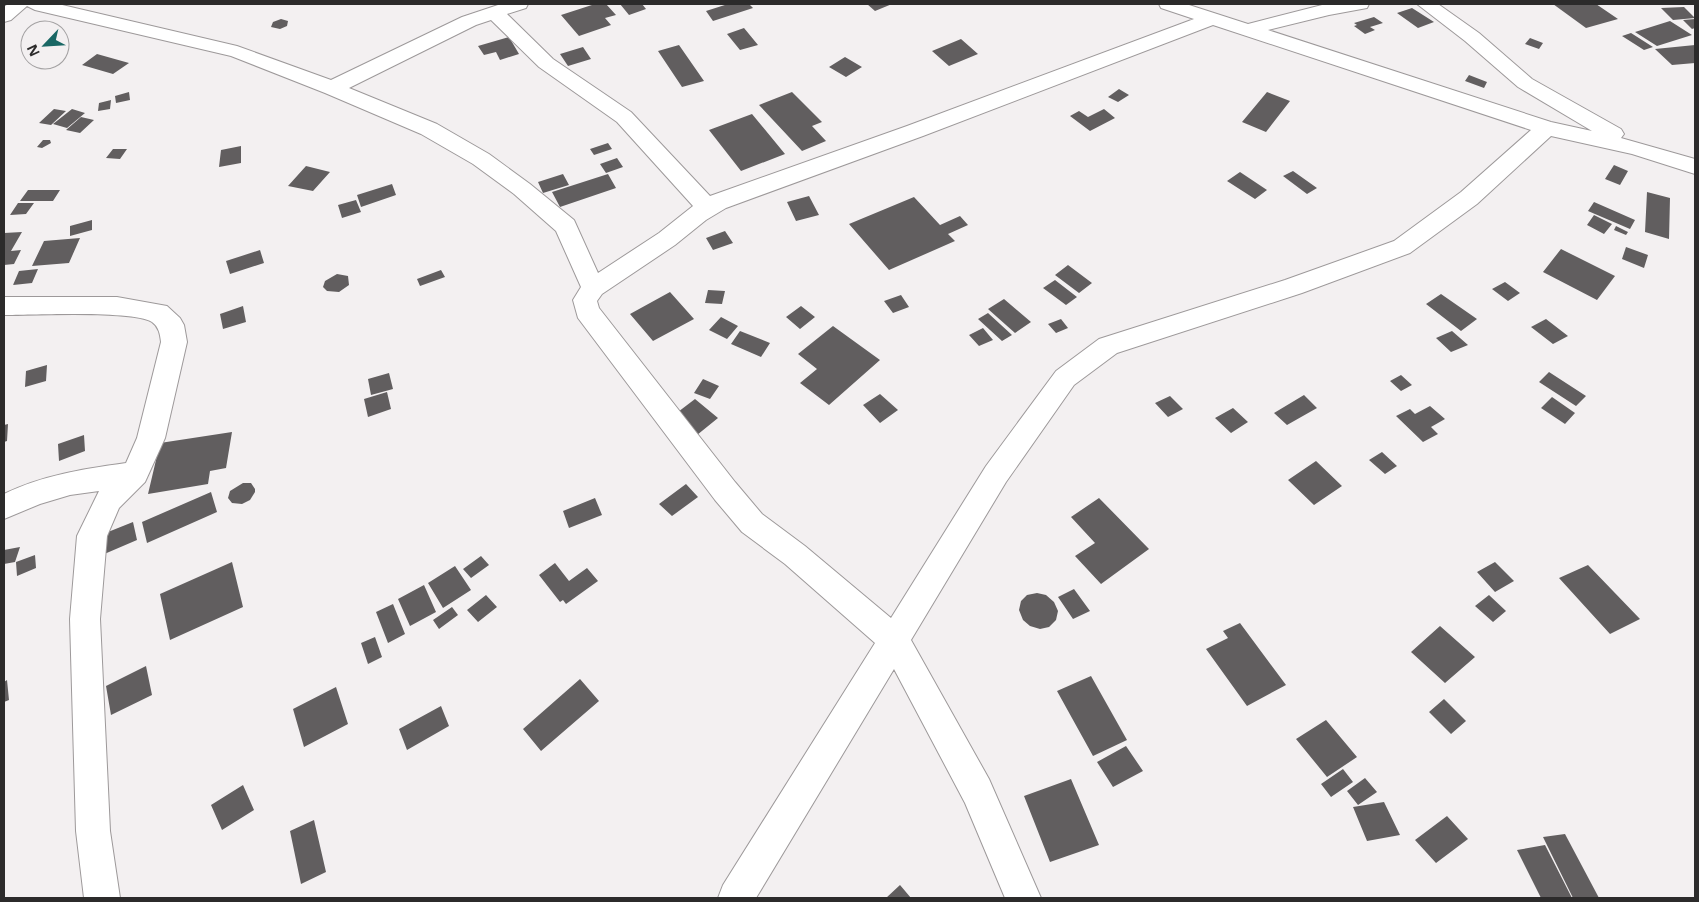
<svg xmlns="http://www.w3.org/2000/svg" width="1699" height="902" viewBox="0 0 1699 902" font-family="'Noto Sans',sans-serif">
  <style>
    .building { fill: #615e5f }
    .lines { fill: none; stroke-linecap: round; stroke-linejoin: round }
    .minor-casing { stroke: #9d999a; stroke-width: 2 }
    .minor { fill: #fff; fill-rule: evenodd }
  </style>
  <rect width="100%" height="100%" fill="#f3f0f1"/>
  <path class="building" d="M595 4H606L616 15 605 18 611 25 579 36 561 15Z
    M620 4H642L646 9 629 15Z
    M728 4H749L753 8 713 21 706 11Z
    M867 4H892L875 11Z
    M1553 4H1596L1618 19 1586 28Z
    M1684 7 1695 18 1673 20 1661 8Z
    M1412 8 1434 22 1418 28 1397 13Z
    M1374 17 1383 23 1370 27 1375 30 1365 34 1354 26 1357 25 1354 23Z
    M281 19 288 21 287 26 280 29 271 27 273 22Z
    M1695 19V28L1692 29 1683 20Z
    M1670 21 1692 35 1657 46 1635 32Z
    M744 28 758 45 740 50 727 34Z
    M1631 33 1653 47 1644 50 1622 36Z
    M509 37 519 54 500 60 496 52 484 55 478 46Z
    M1530 38 1543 43 1539 49 1525 44Z
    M961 39 978 54 949 66 932 51Z
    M679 45 704 81 682 87 658 51Z
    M1695 45V63L1672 65 1655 49Z
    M583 47 591 59 568 66 560 54Z
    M97 54 129 63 113 74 82 65Z
    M845 57 862 67 846 77 829 67Z
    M1469 75 1487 82 1484 88 1465 81Z
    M1119 89 1129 95 1118 102 1108 97Z
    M129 92 130 100 116 103 115 96Z
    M792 92 822 122 812 126 826 141 802 151 759 105Z
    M1267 92 1290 101 1266 132 1242 122Z
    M111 100 110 109 98 111 99 103Z
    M54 109 66 111 51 125 39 123Z
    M72 109 85 113 67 128 53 124Z
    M1104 109 1115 118 1090 131 1070 116 1079 111 1088 117Z
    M752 114 785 154 741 171 709 130Z
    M81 117 94 120 80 133 66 130Z
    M43 140H50L51 143 42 148 37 147Z
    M608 143 612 149 594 155 590 149Z
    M241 146V163L219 167 221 150Z
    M113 149H127L120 159 106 158Z
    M617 158 623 167 606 173 600 164Z
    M1614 165 1628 171 1620 185 1605 179Z
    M306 166 330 172 313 191 288 186Z
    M1293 171 1317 188 1307 194 1283 176Z
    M1240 172 1267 190 1255 199 1227 181Z
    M563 174 569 185 543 193 538 182Z
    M608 174 616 188 560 207 552 192Z
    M392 184 396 195 361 207 357 195Z
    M28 190H60L53 201H20Z
    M1647 192 1670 198 1669 239 1645 232Z
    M809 196 819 215 796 221 787 202Z
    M914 197 940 225 960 216 968 225 948 234 955 241 889 270 849 224Z
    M356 200 361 212 342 218 338 205Z
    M1594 202 1635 220 1630 229 1588 211Z
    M18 203H34L26 214 10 215Z
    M1594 215 1612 224 1604 234 1587 225Z
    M92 220V230L70 236V226Z
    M1616 226 1628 232 1626 235 1614 230Z
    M725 231 733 243 713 250 706 238Z
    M22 232 11 251 21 250 14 264 4 265V233Z
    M80 238 69 263 32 266 44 241Z
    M1626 247 1648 255 1644 268 1622 259Z
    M1561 249 1615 276 1597 300 1543 272Z
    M260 250 264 263 230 274 226 261Z
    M1068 265 1092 283 1079 293 1055 275Z
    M38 269 32 283 13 285 19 271Z
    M441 270 445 277 420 286 417 279Z
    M337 274 348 276 349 285 339 292 327 291 323 287 325 281Z
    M1055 280 1077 297 1066 305 1043 288Z
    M1505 282 1520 293 1508 301 1492 289Z
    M708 290 725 291 722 304 705 303Z
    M670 292 694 319 653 341 630 314Z
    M1441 294 1477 319 1461 331 1426 304Z
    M901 295 909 307 893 313 884 301Z
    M1004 299 1031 322 1015 333 988 309Z
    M243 306 246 322 223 329 220 314Z
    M801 306 815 317 800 329 786 317Z
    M988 313 1012 335 1002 341 978 319Z
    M721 317 738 326 727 339 709 330Z
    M1061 319 1068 328 1056 333 1048 324Z
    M1546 319 1568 336 1553 344 1531 327Z
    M833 326 880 360 829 405 800 383 817 369 798 354Z
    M983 328 993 340 979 346 969 335Z
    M740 331 770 343 761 357 731 344Z
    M1452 331 1468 345 1451 352 1436 338Z
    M47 365 46 381 25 387 26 371Z
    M1549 372 1586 396 1576 406 1539 382Z
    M389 373 393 389 371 395 368 379Z
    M1401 375 1412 385 1401 391 1390 381Z
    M703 379 719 386 710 399 694 393Z
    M387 392 391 409 368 417 364 399Z
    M880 394 898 410 880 423 863 405Z
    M1304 395 1317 408 1287 425 1274 413Z
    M1170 396 1183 409 1168 417 1155 403Z
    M1552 397 1575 413 1565 424 1541 408Z
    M695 399 718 418 697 435 674 415Z
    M1430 406 1445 419 1431 427 1438 434 1423 442 1396 416 1410 409 1415 414Z
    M1233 408 1248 422 1231 433 1215 418Z
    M8 424 7 441 4 442V425Z
    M232 432 226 468 210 471 208 484 148 494 160 443Z
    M84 435 85 451 59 461 58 444Z
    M1382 452 1397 466 1385 474 1369 460Z
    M1316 461 1342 486 1314 505 1288 480Z
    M243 483H251L255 489V492L250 500 242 504 232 503 228 498 230 491Z
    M686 484 698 497 672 516 659 504Z
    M211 492 217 512 147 543 142 522Z
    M595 498 602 515 569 528 563 511Z
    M1099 498 1149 549 1101 584 1075 556 1095 543 1071 517Z
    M133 522 137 540 102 555 98 536Z
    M20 547 15 562 4 564V550Z
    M35 555 36 568 17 576 16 562Z
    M481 556 489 565 471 578 463 569Z
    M232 562 243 607 170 640 160 594Z
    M1495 562 1514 581 1495 592 1477 572Z
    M555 563 569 581 587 568 598 581 566 604 563 600 560 602 539 575Z
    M1588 565 1640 619 1610 634 1559 578Z
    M455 566 471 590 443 608 428 583Z
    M424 585 436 612 410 626 398 599Z
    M1074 589 1090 611 1073 619 1058 597Z
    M1037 593 1046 595 1054 602 1058 611 1056 620 1049 627 1040 629 1030 626 1023 620 1019 610 1021 601 1027 595Z
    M486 595 497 607 478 622 467 610Z
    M1489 595 1506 611 1493 622 1475 606Z
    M393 604 405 634 388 643 376 612Z
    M452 607 458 615 439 629 433 620Z
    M1240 623 1286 685 1247 706 1206 649 1228 638 1223 631Z
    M1440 626 1475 657 1445 683 1411 652Z
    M375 637 382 657 368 664 361 643Z
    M146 666 152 695 111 715 106 686Z
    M1091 676 1127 740 1093 756 1057 691Z
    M580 679 599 701 541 751 523 729Z
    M7 680 9 700 4 702V682Z
    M336 687 348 724 304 747 293 709Z
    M1444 699 1466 721 1451 734 1429 712Z
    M441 706 449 726 407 750 399 729Z
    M1326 720 1357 757 1327 777 1296 739Z
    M1126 746 1143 771 1113 787 1097 762Z
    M1343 769 1353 782 1331 797 1321 784Z
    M1365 778 1377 792 1358 805 1347 791Z
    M1071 779 1099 845 1050 862 1024 796Z
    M243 785 254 810 222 830 211 805Z
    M1384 802 1400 835 1367 841 1353 807Z
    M1447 816 1468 839 1436 863 1415 840Z
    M314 820 326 872 301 884 290 831Z
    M1565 834 1599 898H1573L1543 837Z
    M1545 845 1572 898H1541L1517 850Z
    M900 885 911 898H886Z"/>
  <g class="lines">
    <g class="minor-casing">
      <path id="minor" d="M8 4H58L237 46 331 80 462 17 501 4H528L526 8 507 14 553 59 631 112 710 196 907 126 1194 19 1161 8 1159 4H1186L1248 24 1326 4H1369L1367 8 1329 15 1268 30 1551 122 1592 131 1518 87 1465 41 1417 4H1438L1479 33 1532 79 1621 129 1624 134 1621 138 1695 159V174L1632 154 1551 136 1477 204 1410 253 1302 293 1117 353 1074 385 1006 482 911 640 989 779 1041 898H1005L965 803 894 669 756 898H718L723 885 875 643 785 564 742 532 715 500 578 318 573 300 581 287 556 231 514 194 473 164 421 134 325 93 231 56 35 10 27 6 11 20 4 22V7ZM491 20 539 67 617 122 693 206 659 233 598 273 574 220 530 184 489 154 437 124 349 88 476 25ZM1213 25 1531 130 1461 192 1394 241 1285 280 1099 339 1056 371 986 466 891 618 805 546 762 514 735 482 599 308 597 301 602 294 675 245 706 220 726 208 923 136Z
        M4 297H117L167 306 180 318 184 325 187 342 165 438 145 482 119 508 107 536 100 619 110 831 120 898H84L76 831 70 619 77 536 99 491 70 495 40 504 4 519V494C43 475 83 469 126 463L137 438 161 342C160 334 159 327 152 322 133 310 31 315 4 315Z"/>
    </g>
    <use href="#minor" class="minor"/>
  </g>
  <rect width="1699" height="902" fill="none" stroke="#2c2b2b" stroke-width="10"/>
  <g transform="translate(45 45) rotate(245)"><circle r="24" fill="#f3f0f1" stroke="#a3a1a2"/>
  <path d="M0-4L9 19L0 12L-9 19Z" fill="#196764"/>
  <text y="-8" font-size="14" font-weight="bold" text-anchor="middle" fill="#2c2b2b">N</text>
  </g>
</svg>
